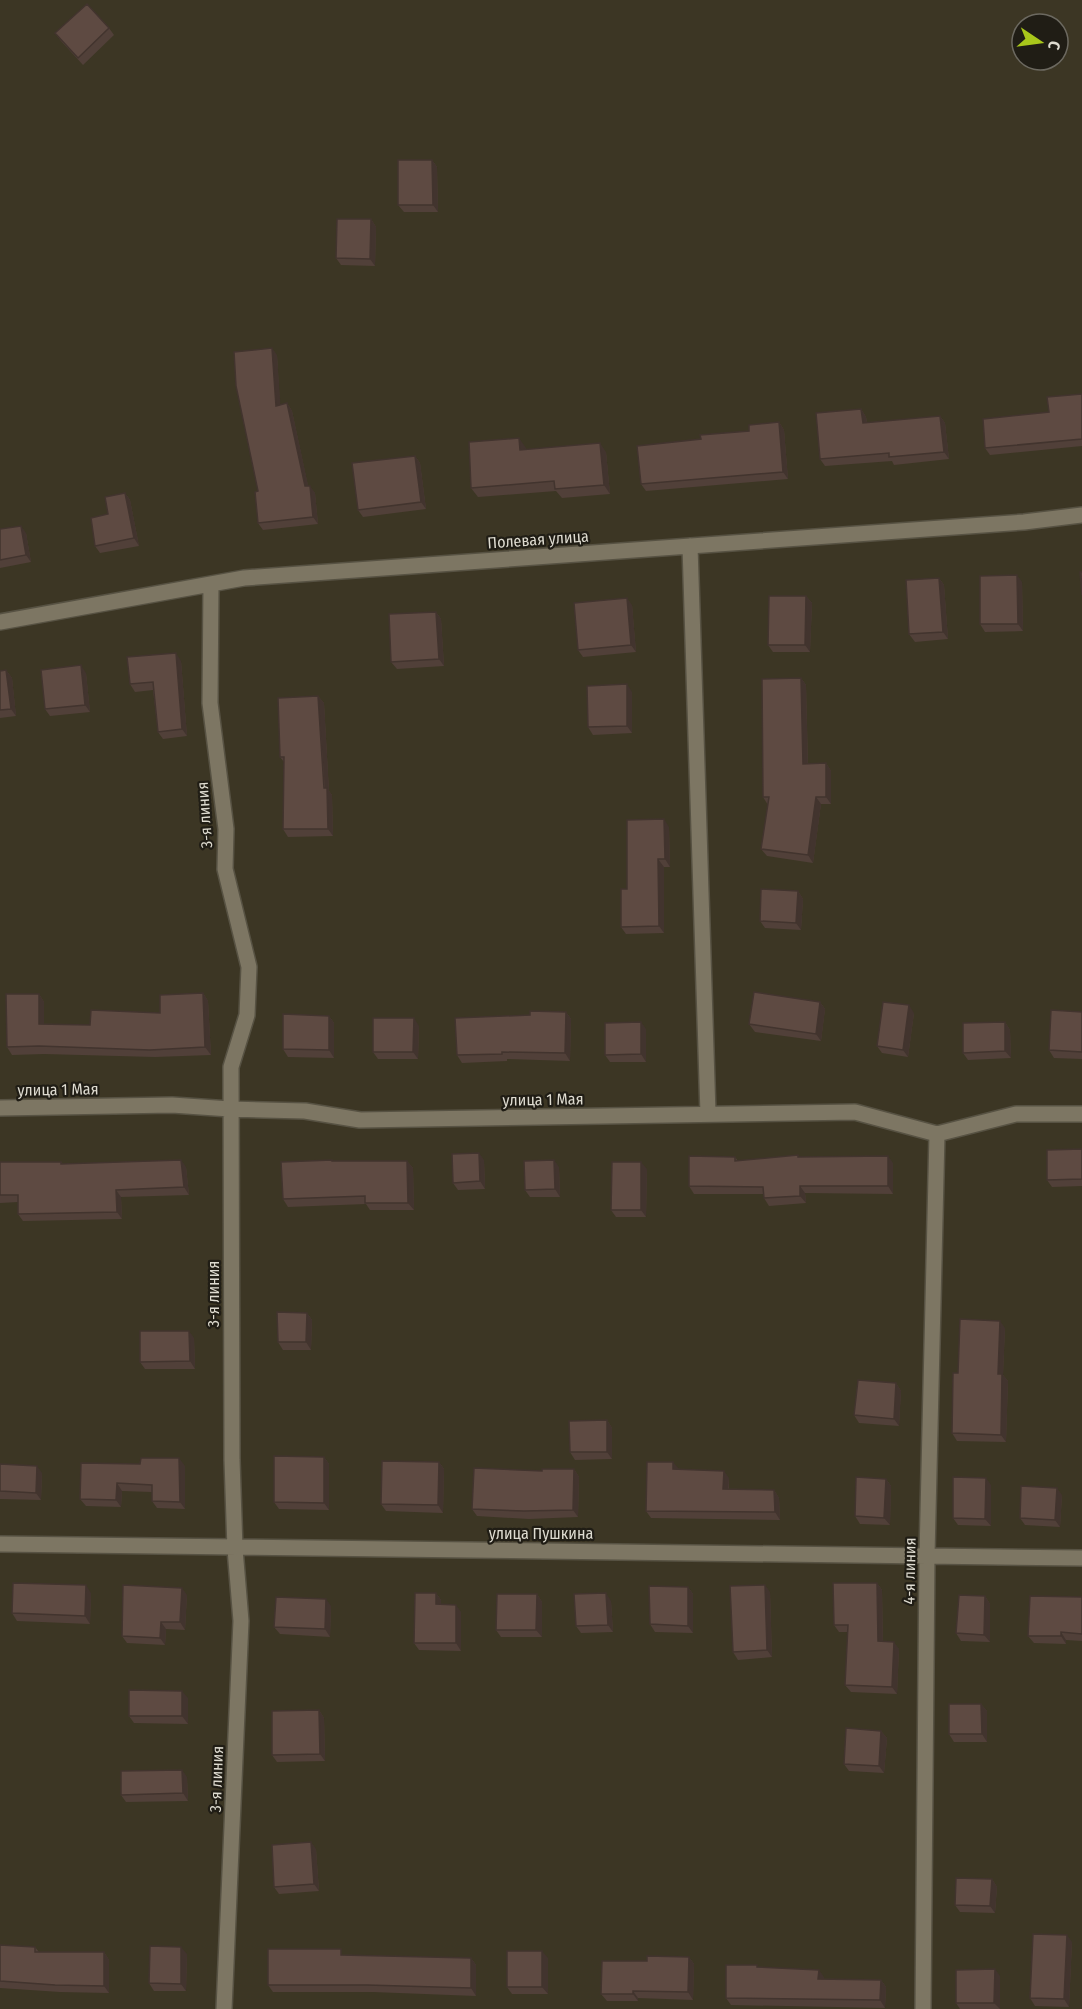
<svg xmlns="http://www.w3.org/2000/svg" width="1082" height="2009" viewBox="0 0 1082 2009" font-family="'Fira Sans Condensed',sans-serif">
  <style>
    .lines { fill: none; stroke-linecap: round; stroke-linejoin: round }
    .street-casing { stroke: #575243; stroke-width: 18 }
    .street { stroke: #7d7663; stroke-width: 15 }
    .wall { fill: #514039 }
    .shaded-wall { fill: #42342e }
    .building { fill: #5e4a42; stroke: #42342e; stroke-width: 1.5 }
    .labels { text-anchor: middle; stroke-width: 4.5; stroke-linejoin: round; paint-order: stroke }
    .street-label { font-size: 16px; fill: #dedbd0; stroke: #201d15 }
  </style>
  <rect width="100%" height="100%" fill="#3c3624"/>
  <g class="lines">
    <g class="street-casing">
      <path id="street" d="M690 546 708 1114
        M211 584 210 703 226 829 225 869 249 967 247 1015 231 1067 232 1460 235 1549 241 1621 224 2009
        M0 622 244 578 1024 522 1082 515
        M0 1108 172 1105 230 1109 305 1111 360 1120 855 1112 937 1134 1016 1114H1082
        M0 1544 1082 1558
        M923 2009 927 1555 937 1134"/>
    </g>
    <use href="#street" class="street"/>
  </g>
  <path class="wall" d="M109 28 114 35 83 65 61 41 55 33Z
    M432 160 437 167 438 212H404L398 205Z
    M371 219 376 227 375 266 341 265 336 258Z
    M277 355 280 405 287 403 292 411 308 486 315 493 318 524 263 530 258 523V491Z
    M1082 394V446L990 455 985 448Z
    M861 409 866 417 867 423 940 416 945 423 949 459 894 465 892 461 825 466 820 459Z
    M779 422 784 430 788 479 646 491 641 484 749 431Z
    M526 448V449L606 452 610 494 562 498 556 491 478 497 471 488Z
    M415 456 420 463 426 509 363 517 358 510Z
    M125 493 130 500 139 546 100 553 95 546 108 514Z
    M0 529 26 533 31 562 0 568Z
    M939 578 944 585 948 639 915 642 909 634Z
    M1022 582 1023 631 985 632 980 624Z
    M806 596 812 603 810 652H773L768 645Z
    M632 605 636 652 583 657 578 650Z
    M436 612 441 619 444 666 397 669 391 662Z
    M181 661 187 736 163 739 158 732 153 690 135 692 130 684Z
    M6 670 12 678 16 716 0 718V671Z
    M86 673 90 712 50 716 45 709Z
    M801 678 806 685 808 764 826 763 831 771V804H821L813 863 767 856 761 849 768 805 763 797Z
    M632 692V733L593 735 588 727Z
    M318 696 324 703 329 791 332 795 333 836 288 837 283 829 284 762 280 757Z
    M669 827 670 867H664V933L626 934 621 927 627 889Z
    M798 891 803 899 801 930 765 928 760 921Z
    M203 993 208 1001 211 1055 155 1057 44 1054 12 1055 7 1047 39 994 44 1002V1024L90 1025 160 1013Z
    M820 1002 825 1009 821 1041 755 1032 749 1024Z
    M566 1012 571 1019 570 1061 507 1059V1061L462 1063 457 1055 530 1015Z
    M1082 1012V1059L1054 1058 1049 1050Z
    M914 1013 908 1057 882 1053 877 1046Z
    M329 1016 334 1023V1058L288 1057 283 1049Z
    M1005 1022 1010 1030 1011 1058 968 1060 963 1053Z
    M419 1026 418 1059H378L373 1052Z
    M646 1029V1062H610L605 1055Z
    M1082 1149V1186L1052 1187 1047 1180Z
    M798 1155 799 1157 893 1163V1194L805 1193 806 1203 769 1206 764 1198V1194H694L689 1186 735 1157 738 1161Z
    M332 1160 333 1161H407L413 1168 414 1210H370L366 1204 288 1207 283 1199Z
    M484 1160 485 1189 458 1190 453 1183Z
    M0 1162H61L63 1164 186 1167 189 1195 121 1197 122 1219 23 1221 18 1214V1202L0 1203Z
    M559 1167 560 1197H530L525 1190Z
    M647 1169 646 1217H616L611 1210Z
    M307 1313 312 1320 311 1350H283L278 1342Z
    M1005 1328 1003 1375 1008 1381 1006 1442 957 1441 952 1433 958 1373Z
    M194 1338 195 1369H145L140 1362Z
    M896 1383 901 1391 899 1426 859 1423 854 1415Z
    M607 1420 612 1428V1459L575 1460 570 1452Z
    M324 1457 329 1464V1510L279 1509 274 1502Z
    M439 1462 444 1469 443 1513 386 1511 381 1504Z
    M0 1464 42 1473 41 1500 0 1499Z
    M140 1464 185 1466V1509L157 1508 152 1501V1492L122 1491 121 1507 86 1506 80 1499Z
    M574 1469 579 1477 578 1517 529 1519 477 1516 472 1509 542 1471Z
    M679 1469 729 1478V1490H774L779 1498 780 1520 651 1518 646 1511Z
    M886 1479 891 1486 890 1525 860 1524 855 1516Z
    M991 1485V1526L958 1525 953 1518Z
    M1062 1495 1060 1527 1025 1525 1020 1518Z
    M877 1583 882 1590 883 1641 899 1649 897 1694 851 1692 845 1685 848 1632H839L834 1625Z
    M688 1587 693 1594V1633L655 1632 650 1624Z
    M770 1592 772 1657 738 1660 733 1652Z
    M91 1593 90 1624 17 1621 12 1613Z
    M436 1593 441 1600V1604L461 1612V1651L419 1650 414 1643Z
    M537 1594 542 1602V1637H501L496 1630Z
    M187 1595 185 1630 166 1629 165 1645 127 1643 122 1636Z
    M985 1596 990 1604V1642L961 1641 956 1633Z
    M1082 1597V1641L1066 1640V1644L1034 1643 1028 1636Z
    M611 1601 613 1632 581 1633 576 1626Z
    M331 1606 330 1637 280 1634 274 1627Z
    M188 1698V1724L134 1723 129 1716Z
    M981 1704 987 1711V1742H954L949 1734Z
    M319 1710 324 1718 325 1761 277 1762 272 1755Z
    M881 1731 887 1738 884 1773 849 1771 844 1764Z
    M187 1777 188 1801 126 1802 121 1795Z
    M316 1849 319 1891 279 1894 274 1887Z
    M992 1879 997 1887 995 1913 960 1912 955 1905Z
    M1072 1942 1069 2007 1035 2006 1030 1998Z
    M0 1945 35 1947 39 1952H104L109 1960V1993L60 1992 0 1988Z
    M187 1954 186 1991H154L149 1983Z
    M345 1955 471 1958 476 1965V1996L373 1992H273L268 1985Z
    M689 1957 694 1964 693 2000 638 1998V2001H607L601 1994 647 1961Z
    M548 1958V1994H512L507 1987Z
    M759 1967 824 1977V1979L881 1980 886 1987 885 2008 731 2005 726 1998Z
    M1000 1976V2009H960L956 2003Z"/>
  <path class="shaded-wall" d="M432 160 437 167 438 212 433 205Z
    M371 219 376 227 375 266 370 259Z
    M272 348 277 355 281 413 276 406Z
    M287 403 292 411 310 494 305 486Z
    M861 409 866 417 868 430 863 423Z
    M940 416 945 423 949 459 944 452Z
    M779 422 784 430 788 479 783 472Z
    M519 438 526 448 527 459 520 450Z
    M600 443 606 452 610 494 604 485Z
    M415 456 420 463 426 509 421 502Z
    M310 486 315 493 318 524 313 517Z
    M125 493 130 500 139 546 134 538Z
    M21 526 26 533 31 562 26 555Z
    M1017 575 1022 582 1023 631 1018 624Z
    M939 578 944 585 948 639 943 632Z
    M806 596 812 603 810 652 805 645Z
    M627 598 632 605 636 652 631 645Z
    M436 612 441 619 444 666 439 659Z
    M176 653 181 661 187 736 182 729Z
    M81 665 86 673 90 712 85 705Z
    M6 670 12 678 16 716 11 709Z
    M801 678 806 685 808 771 803 764Z
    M627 684 632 692V733L627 726Z
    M318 696 324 703 329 791 332 795 333 836 328 829Z
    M826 763 831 771V804L826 797Z
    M816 797 821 804 813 863 808 855Z
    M664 819 669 827 670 867 665 859Z
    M658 859 664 867V933L659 926Z
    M798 891 803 899 801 930 796 923Z
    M203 993 208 1001 211 1055 205 1047Z
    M39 994 44 1002V1031L39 1024Z
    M820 1002 825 1009 821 1041 816 1034Z
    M909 1005 914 1013 908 1057 903 1050Z
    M566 1012 571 1019 570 1061 565 1053Z
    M329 1016 334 1023V1058L329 1050Z
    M414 1018 419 1026 418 1059 413 1052Z
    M641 1022 646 1029V1062L641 1054Z
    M1005 1022 1010 1030 1011 1058 1005 1051Z
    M479 1153 484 1160 485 1189 480 1181Z
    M888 1156 893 1163V1194L888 1186Z
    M181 1160 186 1167 189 1195 184 1187Z
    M554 1160 559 1167 560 1197 555 1189Z
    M407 1161 413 1168 414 1210 408 1203Z
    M641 1162 647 1169 646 1217 641 1210Z
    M800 1186 805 1193 806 1203 800 1196Z
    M116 1190 121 1197 122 1219 117 1212Z
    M307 1313 312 1320 311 1350 306 1342Z
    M1000 1321 1005 1328 1003 1375 1008 1381 1006 1442 1001 1435 998 1374Z
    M189 1331 194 1338 195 1369 190 1361Z
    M896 1383 901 1391 899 1426 894 1419Z
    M607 1420 612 1428V1459L607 1452Z
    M324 1457 329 1464V1510L324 1503Z
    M179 1458 185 1466V1509L180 1502Z
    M439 1462 444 1469 443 1513 438 1505Z
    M673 1462 679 1469H673Z
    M37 1466 42 1473 41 1500 36 1493Z
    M574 1469 579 1477 578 1517 573 1510Z
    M724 1471 729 1478 728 1497 723 1489Z
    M986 1478 991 1485V1526L985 1519Z
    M886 1479 891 1486 890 1525 884 1518Z
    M117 1483 122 1491 121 1507 116 1500Z
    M1057 1488 1062 1495 1060 1527 1055 1520Z
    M774 1490 779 1498 780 1520 775 1512Z
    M877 1583 882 1590 883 1649 878 1641Z
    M86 1585 91 1593 90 1624 85 1616Z
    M765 1585 770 1592 772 1657 767 1650Z
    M688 1587 693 1594V1633L688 1626Z
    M182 1588 187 1595 185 1630 180 1622Z
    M436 1593 441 1600V1611L436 1604Z
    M606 1593 611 1601 613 1632 608 1625Z
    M537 1594 542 1602V1637L536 1630Z
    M985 1596 990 1604V1642L984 1635Z
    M326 1599 331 1606 330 1637 325 1629Z
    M456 1605 461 1612V1651L456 1643Z
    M161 1622 166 1629 165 1645 160 1638Z
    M1061 1632 1066 1640V1644L1061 1636Z
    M894 1642 899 1649 897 1694 892 1687Z
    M182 1691 188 1698V1724L182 1716Z
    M981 1704 987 1711V1742L982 1734Z
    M319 1710 324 1718 325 1761 320 1754Z
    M881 1731 887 1738 884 1773 879 1766Z
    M182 1770 187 1777 188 1801 183 1793Z
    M311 1842 316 1849 319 1891 314 1884Z
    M992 1879 997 1887 995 1913 990 1906Z
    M1067 1935 1072 1942 1069 2007 1064 1999Z
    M181 1947 187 1954 186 1991 181 1984Z
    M542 1951 548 1958V1994L542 1987Z
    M104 1952 109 1960V1993L104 1986Z
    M689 1957 694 1964 693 2000 688 1992Z
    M471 1958 476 1965V1996L471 1988Z
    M995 1969 1000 1976V2009L994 2003Z
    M819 1970 824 1977V1986L818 1979Z
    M881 1980 886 1987 885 2008 880 2000Z
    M633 1991 638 1998V2001L633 1994Z"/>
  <path class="building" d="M87 4 109 28 78 58 55 33Z
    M398 160H432L433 205H398Z
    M337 219H371L370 259 336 258Z
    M272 348 276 406 287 403 305 486H310L313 517 258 523 255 492 258 491 236 386 234 352Z
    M1082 394V439L985 448 983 419 1049 412 1047 397Z
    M861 409 863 423 940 416 944 452 889 457V453L820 459 816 413Z
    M779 422 783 472 641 484 637 446 701 439 700 435 749 431V425Z
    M519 438 520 450 600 443 604 485 555 489 554 481 471 488 469 442Z
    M415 456 421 502 358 510 352 463Z
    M125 493 134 538 95 546 91 518 108 514 105 497Z
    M21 526 26 555 0 560V529Z
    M1080 572H1082V595Z
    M1017 575 1018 624H980V576Z
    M939 578 943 632 909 634 906 580Z
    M769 596H806L805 645H768Z
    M627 598 631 645 578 650 574 603Z
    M436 612 439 659 391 662 389 614Z
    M176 653 182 729 158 732 153 682 130 684 127 657Z
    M81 665 85 705 45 709 41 670Z
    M6 670 11 709 0 710V671Z
    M801 678 803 764 826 763V797H816L808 855 761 849 769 797H763L762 679Z
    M627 684V726L588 727 587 686Z
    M318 696 324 788H327L328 829H283L284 757H280L278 698Z
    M664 819 665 859H658L659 926 621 927V889H627V820Z
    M761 889 798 891 796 923 760 921Z
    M754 992 820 1002 816 1034 749 1024Z
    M203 993 205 1047 150 1050 39 1046 7 1047 6 994H39V1024L90 1025 91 1010 160 1013V995Z
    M883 1002 909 1005 903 1050 877 1046Z
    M1051 1010 1082 1012V1052L1049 1050Z
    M530 1011 566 1012 565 1053 502 1052V1054L457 1055 455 1018 530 1015Z
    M283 1014 329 1016V1050L283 1049Z
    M373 1018H414L413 1052H373Z
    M641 1022V1054L605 1055V1023Z
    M1005 1022V1051L963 1053V1023Z
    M1082 1149V1179L1047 1180V1150Z
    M479 1153 480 1181 453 1183 452 1154Z
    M798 1155V1157L888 1156V1186H800V1196L764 1198 763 1187 689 1186V1156L735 1157V1161Z
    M181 1160 184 1187 116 1190 117 1212 18 1214V1195H0V1162H61V1164Z
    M332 1160V1161H407L408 1203H365V1196L283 1199 281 1162Z
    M554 1160 555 1189 525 1190 524 1161Z
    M612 1162H641V1210H611Z
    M277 1312 307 1313 306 1342H278Z
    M960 1319 1000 1321 998 1374H1002L1001 1435 952 1433 953 1373H958Z
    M140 1331H189L190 1361 140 1362Z
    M858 1380 896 1383 894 1419 854 1415Z
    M607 1420V1452H570L569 1421Z
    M274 1456 324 1457V1503L274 1502Z
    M141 1458H179L180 1502 152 1501V1485L117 1483 116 1500 80 1499 81 1463 140 1464Z
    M382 1461 439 1462 438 1505 381 1504Z
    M647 1462H673V1469L724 1471 723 1489 774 1490 775 1512 646 1511Z
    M0 1464 37 1466 36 1493 0 1491Z
    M474 1468 542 1471V1469H574L573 1510 524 1511 472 1509Z
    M856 1477 886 1479 884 1518 855 1516Z
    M953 1477 986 1478 985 1519 953 1518Z
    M1021 1486 1057 1488 1055 1520 1020 1518Z
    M13 1583 86 1585 85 1616 12 1613Z
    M833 1583H877L878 1641 894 1642 892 1687 845 1685 848 1625H834Z
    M123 1585 182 1588 180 1622H161L160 1638 122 1636Z
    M765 1585 767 1650 733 1652 730 1586Z
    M649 1586 688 1587V1626L650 1624Z
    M415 1593H436V1604L456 1605V1643H414Z
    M606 1593 608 1625 576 1626 574 1594Z
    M497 1594H537L536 1630H496Z
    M959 1595 985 1596 984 1635 956 1633Z
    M1030 1596 1082 1597V1634L1061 1632V1636H1028Z
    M276 1597 326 1599 325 1629 274 1627Z
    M129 1690 182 1691V1716H129Z
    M949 1704H981L982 1734H949Z
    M319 1710 320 1754 272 1755V1711Z
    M846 1728 881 1731 879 1766 844 1764Z
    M182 1770 183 1793 121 1795V1771Z
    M311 1842 314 1884 274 1887 272 1845Z
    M956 1878 992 1879 990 1906 955 1905Z
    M1033 1934 1067 1935 1064 1999 1030 1998Z
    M0 1945 35 1947V1952H104V1986L55 1985 0 1981Z
    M150 1946 181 1947V1984L149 1983Z
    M268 1949H341V1955L471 1958V1988L367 1985H268Z
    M507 1951H542V1987H507Z
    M647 1956 689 1957 688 1992 633 1991V1994H601L602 1961H647Z
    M726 1965H757V1967L819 1970 818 1979 881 1980 880 2000 726 1998Z
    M995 1969 994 2003H956V1970Z"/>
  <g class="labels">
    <g class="street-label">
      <text transform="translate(538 539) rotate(-4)" y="6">Полевая улица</text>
      <text transform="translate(204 815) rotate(-94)" y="6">3-я линия</text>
      <text transform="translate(58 1089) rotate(-1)" y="6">улица 1 Мая</text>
      <text transform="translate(543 1099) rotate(-1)" y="6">улица 1 Мая</text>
      <text transform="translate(213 1294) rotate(-90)" y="6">3-я линия</text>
      <text x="541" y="1539">улица Пушкина</text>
      <text transform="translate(909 1571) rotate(-89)" y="6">4-я линия</text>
      <text transform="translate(216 1779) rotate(-88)" y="6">3-я линия</text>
    </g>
  </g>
  <g transform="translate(1040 42) rotate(103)"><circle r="28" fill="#201d15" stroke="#6c6960" stroke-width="1.5"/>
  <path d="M0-4.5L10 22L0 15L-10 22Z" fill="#a9c71b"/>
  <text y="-9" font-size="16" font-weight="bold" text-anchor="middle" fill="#dedbd0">С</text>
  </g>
</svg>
